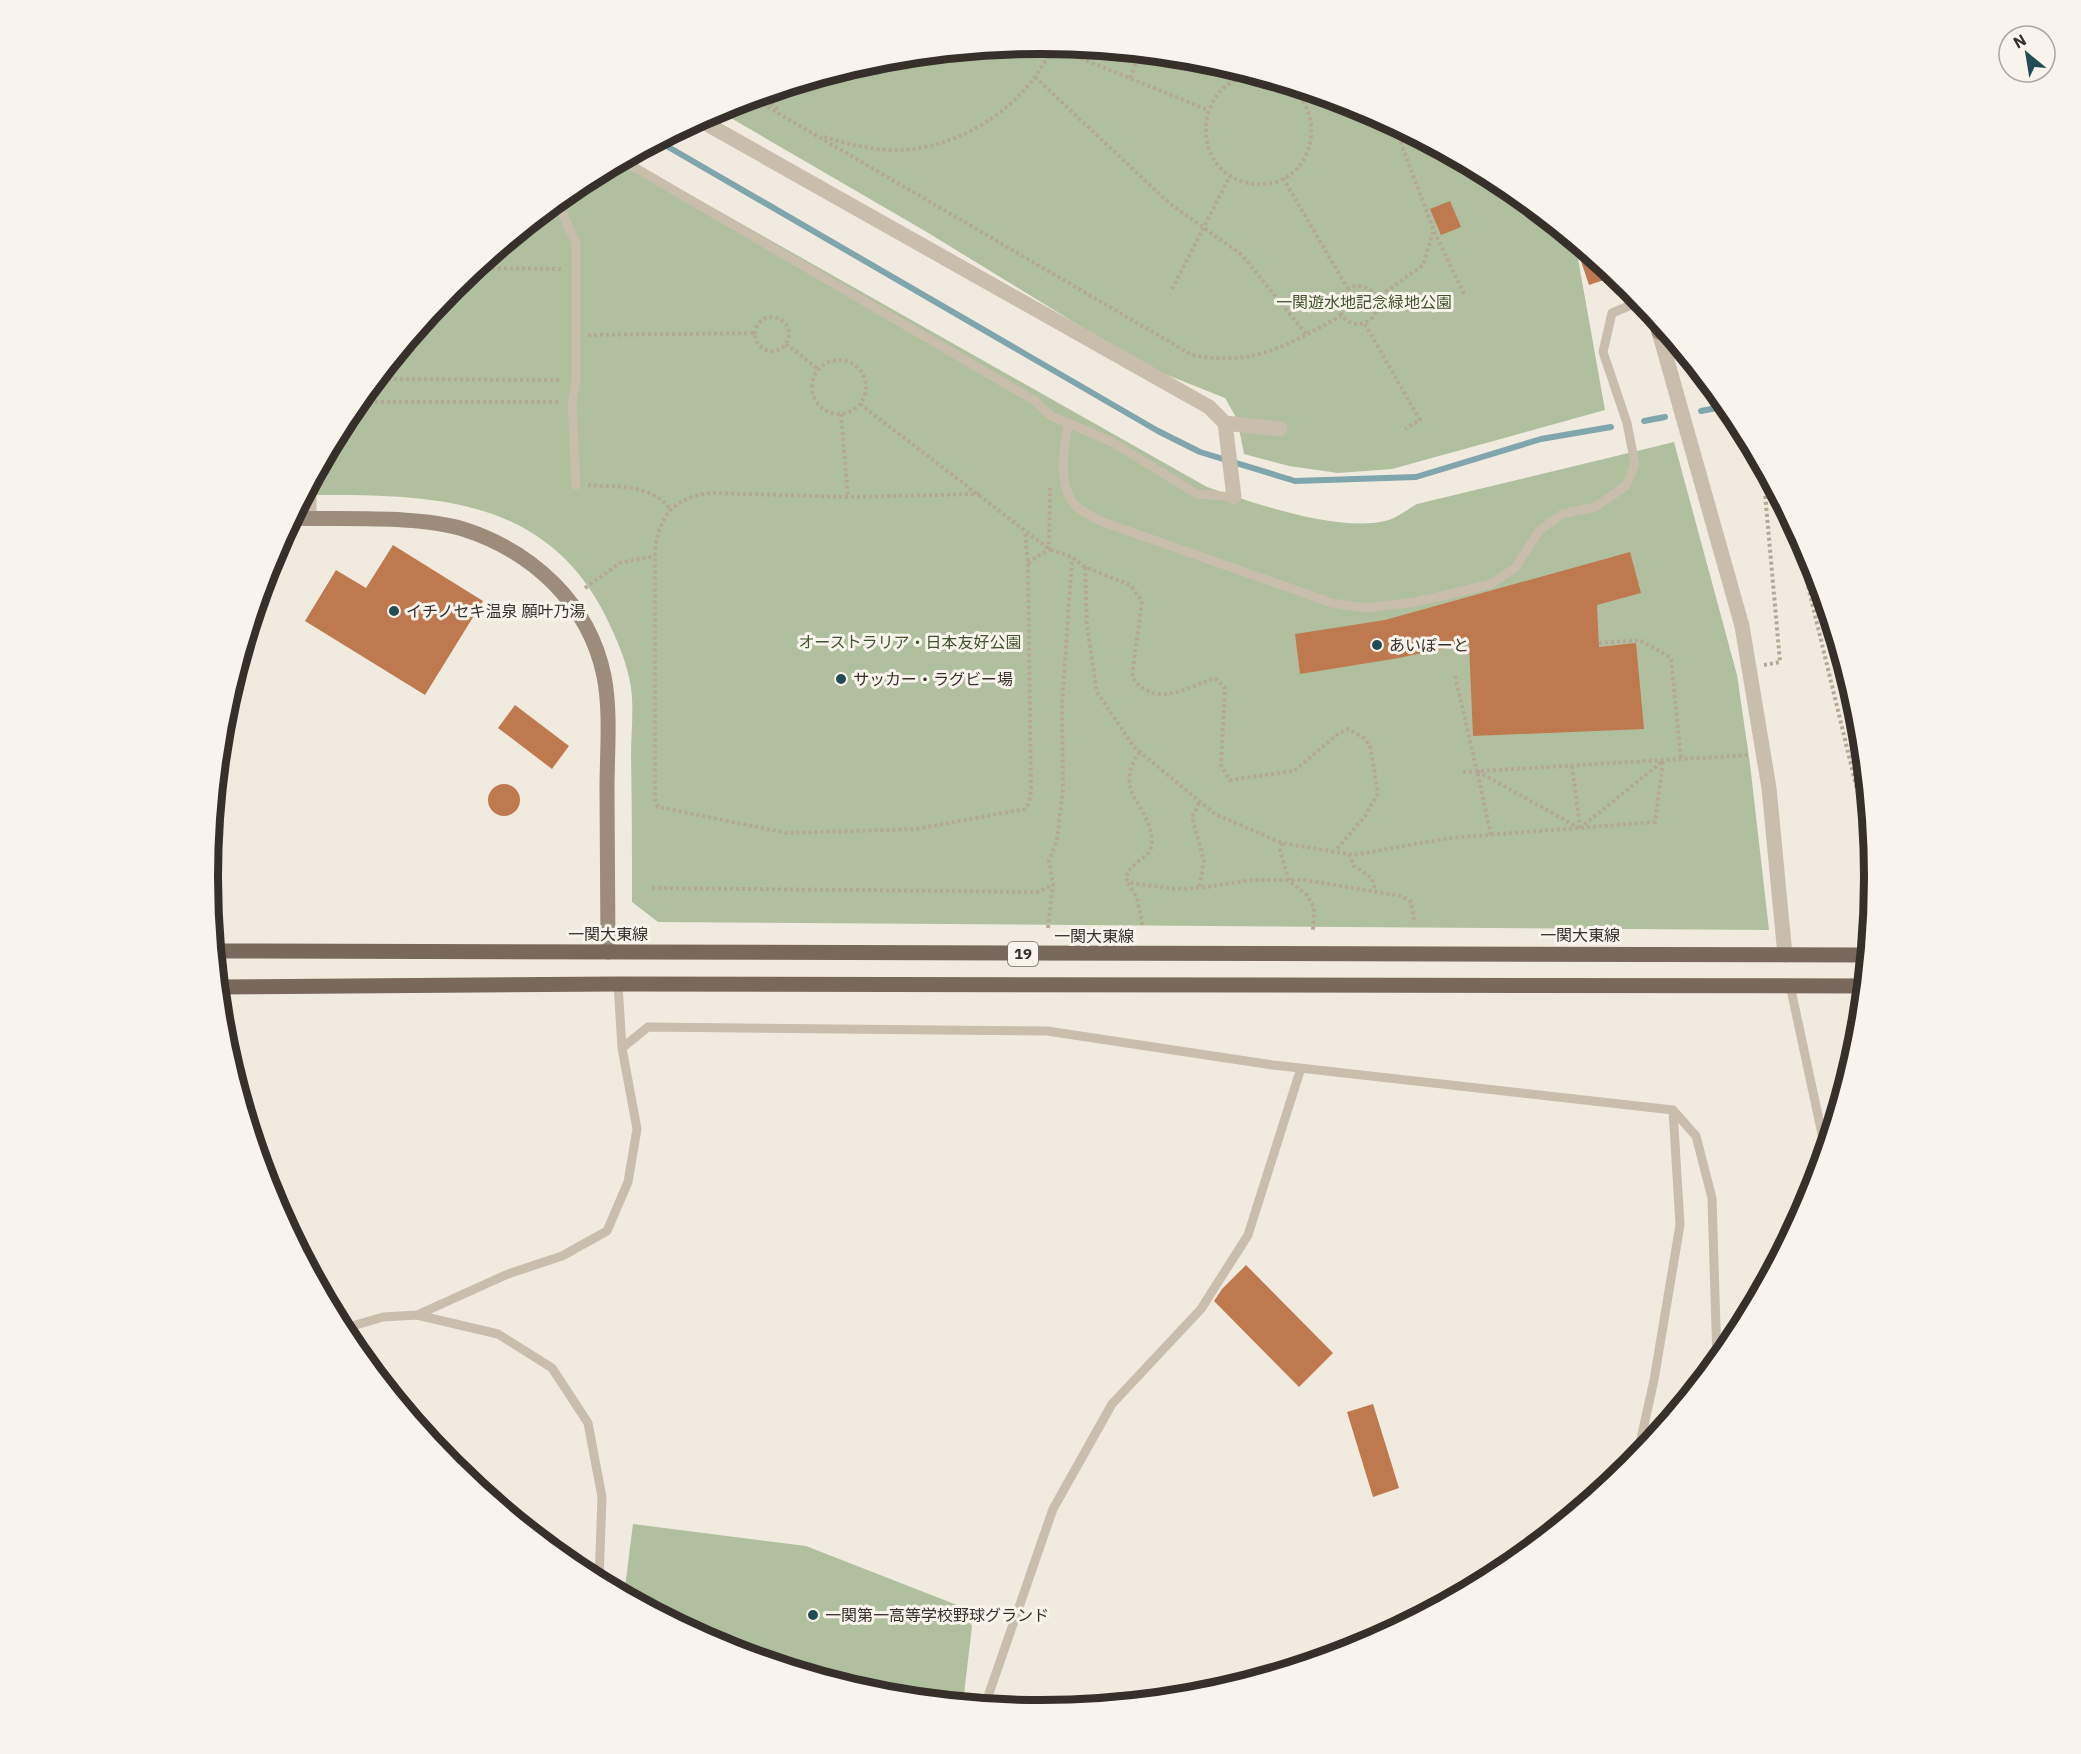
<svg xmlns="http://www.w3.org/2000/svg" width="2081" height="1754" viewBox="0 0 2081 1754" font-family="'IBM Plex Sans','Noto Sans JP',sans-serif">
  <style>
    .green { fill: #b0c09f }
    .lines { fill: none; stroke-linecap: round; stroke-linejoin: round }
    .stream { stroke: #7fa5ad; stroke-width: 6 }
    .building { fill: #bf794f }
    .path { stroke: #b5a795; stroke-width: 4; stroke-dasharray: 3 3; stroke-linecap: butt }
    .lane { stroke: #c9bdab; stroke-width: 9 }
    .street { stroke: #c9bdab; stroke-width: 15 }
    .secondary { stroke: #9d8c7c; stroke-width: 15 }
    .primary { stroke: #78695c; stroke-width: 15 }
    .poi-dot { fill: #214c56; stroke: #f9f4eb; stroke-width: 2 }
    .labels { text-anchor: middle; stroke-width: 6; stroke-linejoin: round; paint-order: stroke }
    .shield { fill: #f9f4eb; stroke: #716b64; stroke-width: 1.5 }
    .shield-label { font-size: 15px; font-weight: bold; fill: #37302a }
    .park-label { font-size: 16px; fill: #41542f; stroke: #f9f4eb }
    .poi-label { font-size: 16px; fill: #37302a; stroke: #f9f4eb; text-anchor: start }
    .street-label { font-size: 16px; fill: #37302a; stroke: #f9f4eb }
    .rim { fill: none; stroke: #37302a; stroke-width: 8 }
  </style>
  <rect width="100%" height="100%" fill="#f1ebdf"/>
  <path class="green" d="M1041 44 1203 60 1360 107 1504 184 1575 242 1605 410 1392 469 1338 473 1289 466 1244 454 1237 419 1225 398 1147 367 925 231 717 110 878 59Z
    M625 158 1207 487C1253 503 1342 534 1389 520 1398 517 1408 509 1417 504L1674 442 1737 675 1750 764 1769 930 658 922 632 902C632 854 632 805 631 756 631 734 634 710 631 688 627 661 615 635 603 611 540 492 422 495 304 495L348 414 451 287 578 184Z
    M633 1524 806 1546 957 1605 972 1626 963 1703 878 1694 721 1647 624 1595Z"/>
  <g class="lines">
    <path class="stream" d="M658 141 1158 431 1200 452 1295 481 1416 477 1541 439 1611 427
      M1701 411 1727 406
      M1644 421 1665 417"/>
  </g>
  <path class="building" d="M1450 201 1461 227 1441 235 1430 209Z
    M1575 243 1616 276 1589 285Z
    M393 545 483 601 425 695 305 621 336 570 366 588Z
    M1630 552 1641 593 1597 605 1599 647 1636 643 1644 729 1473 736 1469 643 1399 658 1300 674 1295 634 1385 620Z
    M515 705 569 746 552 769 498 728Z
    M488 800a16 16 0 1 1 32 0a16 16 0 1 1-32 0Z
    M1246 1265 1333 1353 1299 1387 1214 1301 1222 1289Z
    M1373 1404 1399 1488 1373 1497 1347 1412Z"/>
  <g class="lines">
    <path class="path" d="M1053 47 1208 110
      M1259 76C1197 73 1186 166 1244 182 1302 198 1335 128 1291 86
      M1035 77 1169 203 1242 255 1306 334
      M1130 78 1140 53
      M762 95 779 110
      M752 98 1192 355C1256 367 1286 345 1341 316
      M1394 125 1434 231 1465 296
      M824 137C848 144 871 150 896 150 962 149 1028 105 1053 45
      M1283 178 1348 289
      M474 268 564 269
      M1339 305a19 19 0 1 1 38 0a19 19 0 1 1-38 0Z
      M1172 289 1230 176
      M1376 299 1423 265 1433 232
      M755 334a17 17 0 1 1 34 0a17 17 0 1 1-34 0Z
      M1365 324 1420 420 1405 429
      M588 335 755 333
      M786 344 818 369
      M812 387a27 27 0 1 1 54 0a27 27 0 1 1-54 0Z
      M376 379 562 380
      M357 402H560
      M860 404 1049 549 1072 557 1085 567 1130 585 1142 601 1132 677C1154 709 1186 688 1215 678L1225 688 1221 765 1230 780 1294 771 1338 734 1348 729 1364 738 1370 746 1378 793 1365 816 1336 850
      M841 414 848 497
      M588 485C615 487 652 484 670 509
      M980 494 848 497 713 493C676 496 660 513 655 549V799L658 807 787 833 916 829 1025 809 1029 803 1031 791 1028 563 1025 532
      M1794 528 1867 831 1869 923
      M1028 563 1049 549 1050 488
      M1085 567 1087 626 1097 692 1134 747 1215 814 1282 843 1354 855 1449 838 1655 822 1663 761 1580 828
      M585 588 620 563 655 556
      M1599 643 1640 640 1671 658 1681 759
      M1764 665 1780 662 1765 493 1775 491
      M1455 676 1477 771
      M1140 752C1110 792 1152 805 1152 843 1152 858 1128 862 1126 879L1131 883 1174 889 1199 888 1252 880H1305L1402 896 1411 902 1414 920
      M1572 766 1580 827
      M1463 772 1748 755
      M1199 803 1192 817 1204 861 1199 888
      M1491 835 1477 771 1579 828
      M1282 843 1280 851 1289 881 1307 895 1314 907 1313 930
      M1349 854 1354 866 1372 878 1376 892
      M1128 883 1137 898 1143 928
      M652 888 1038 892 1053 884
      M1048 928 1053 884 1049 861 1057 840 1063 789 1062 705 1072 558"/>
    <path class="lane" d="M622 160 1035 401 1051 416 1112 442 1197 494 1234 497
      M557 201 576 243V381L572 402 576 485
      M1068 423C1064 446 1057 487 1076 506 1082 512 1092 516 1100 521L1332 603 1365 608 1416 602 1491 584 1515 568 1539 531 1562 514 1595 507 1626 486 1635 464 1627 423 1603 352 1612 313 1641 301
      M312 519V480
      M618 984 622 1048 648 1027 1047 1031 1273 1065 1673 1110 1680 1225 1654 1380 1637 1457
      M1790 985 1825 1148
      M1673 1110 1696 1136 1712 1198 1717 1360
      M417 1315 508 1274 562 1256 607 1231 628 1182 637 1129 622 1048
      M342 1329 383 1317 417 1315 498 1334 552 1368 588 1423 602 1497 599 1582
      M985 1705 1053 1509 1112 1404 1201 1309 1248 1235 1301 1068"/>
    <path class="street" d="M698 119 1209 407 1225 423 1234 497
      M1661 326 1659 332 1742 626 1769 788 1785 955
      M1225 423 1280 429"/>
    <path class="secondary" d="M1655 319 1659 332
      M292 518C342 520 416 515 463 529 532 551 589 603 604 676 611 712 607 752 607 789 607 843 608 898 608 952"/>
    <path class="primary" d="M214 951 1866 955
      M218 987 618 984 1863 986"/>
  </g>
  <g class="poi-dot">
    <circle cx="394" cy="611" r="6"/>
    <circle cx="1377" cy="645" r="6"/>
    <circle cx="841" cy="679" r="6"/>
    <circle cx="813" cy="1615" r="6"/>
  </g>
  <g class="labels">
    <rect class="shield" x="1008" y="942" width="30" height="24" rx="4.5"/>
    <g class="shield-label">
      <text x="1023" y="959">19</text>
    </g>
    <g class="park-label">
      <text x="1364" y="308">一関遊水地記念緑地公園</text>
      <text x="910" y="648">オーストラリア・日本友好公園</text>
    </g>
    <g class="poi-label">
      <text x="406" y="617">イチノセキ温泉 願叶乃湯</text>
      <text x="1389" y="651">あいぽーと</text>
      <text x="853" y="685">サッカー・ラグビー場</text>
      <text x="825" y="1621">一関第一高等学校野球グランド</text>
    </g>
    <g class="street-label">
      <text x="608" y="940">一関大東線</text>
      <text x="1580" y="941">一関大東線</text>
      <text x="1094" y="942">一関大東線</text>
    </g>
  </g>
  <path d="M0 0H2081V1754H0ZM218 877a823 823 0 1 1 1646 0a823 823 0 1 1-1646 0Z" fill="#f9f4eb" fill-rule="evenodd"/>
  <path class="rim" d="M218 877a823 823 0 1 1 1646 0a823 823 0 1 1-1646 0Z"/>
  <g transform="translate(2027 54) rotate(330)"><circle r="28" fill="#f9f4eb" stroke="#aba69e" stroke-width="1.5"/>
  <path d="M0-4.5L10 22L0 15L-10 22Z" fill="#214c56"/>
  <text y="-9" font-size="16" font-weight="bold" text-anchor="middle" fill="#37302a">N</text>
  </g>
</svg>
